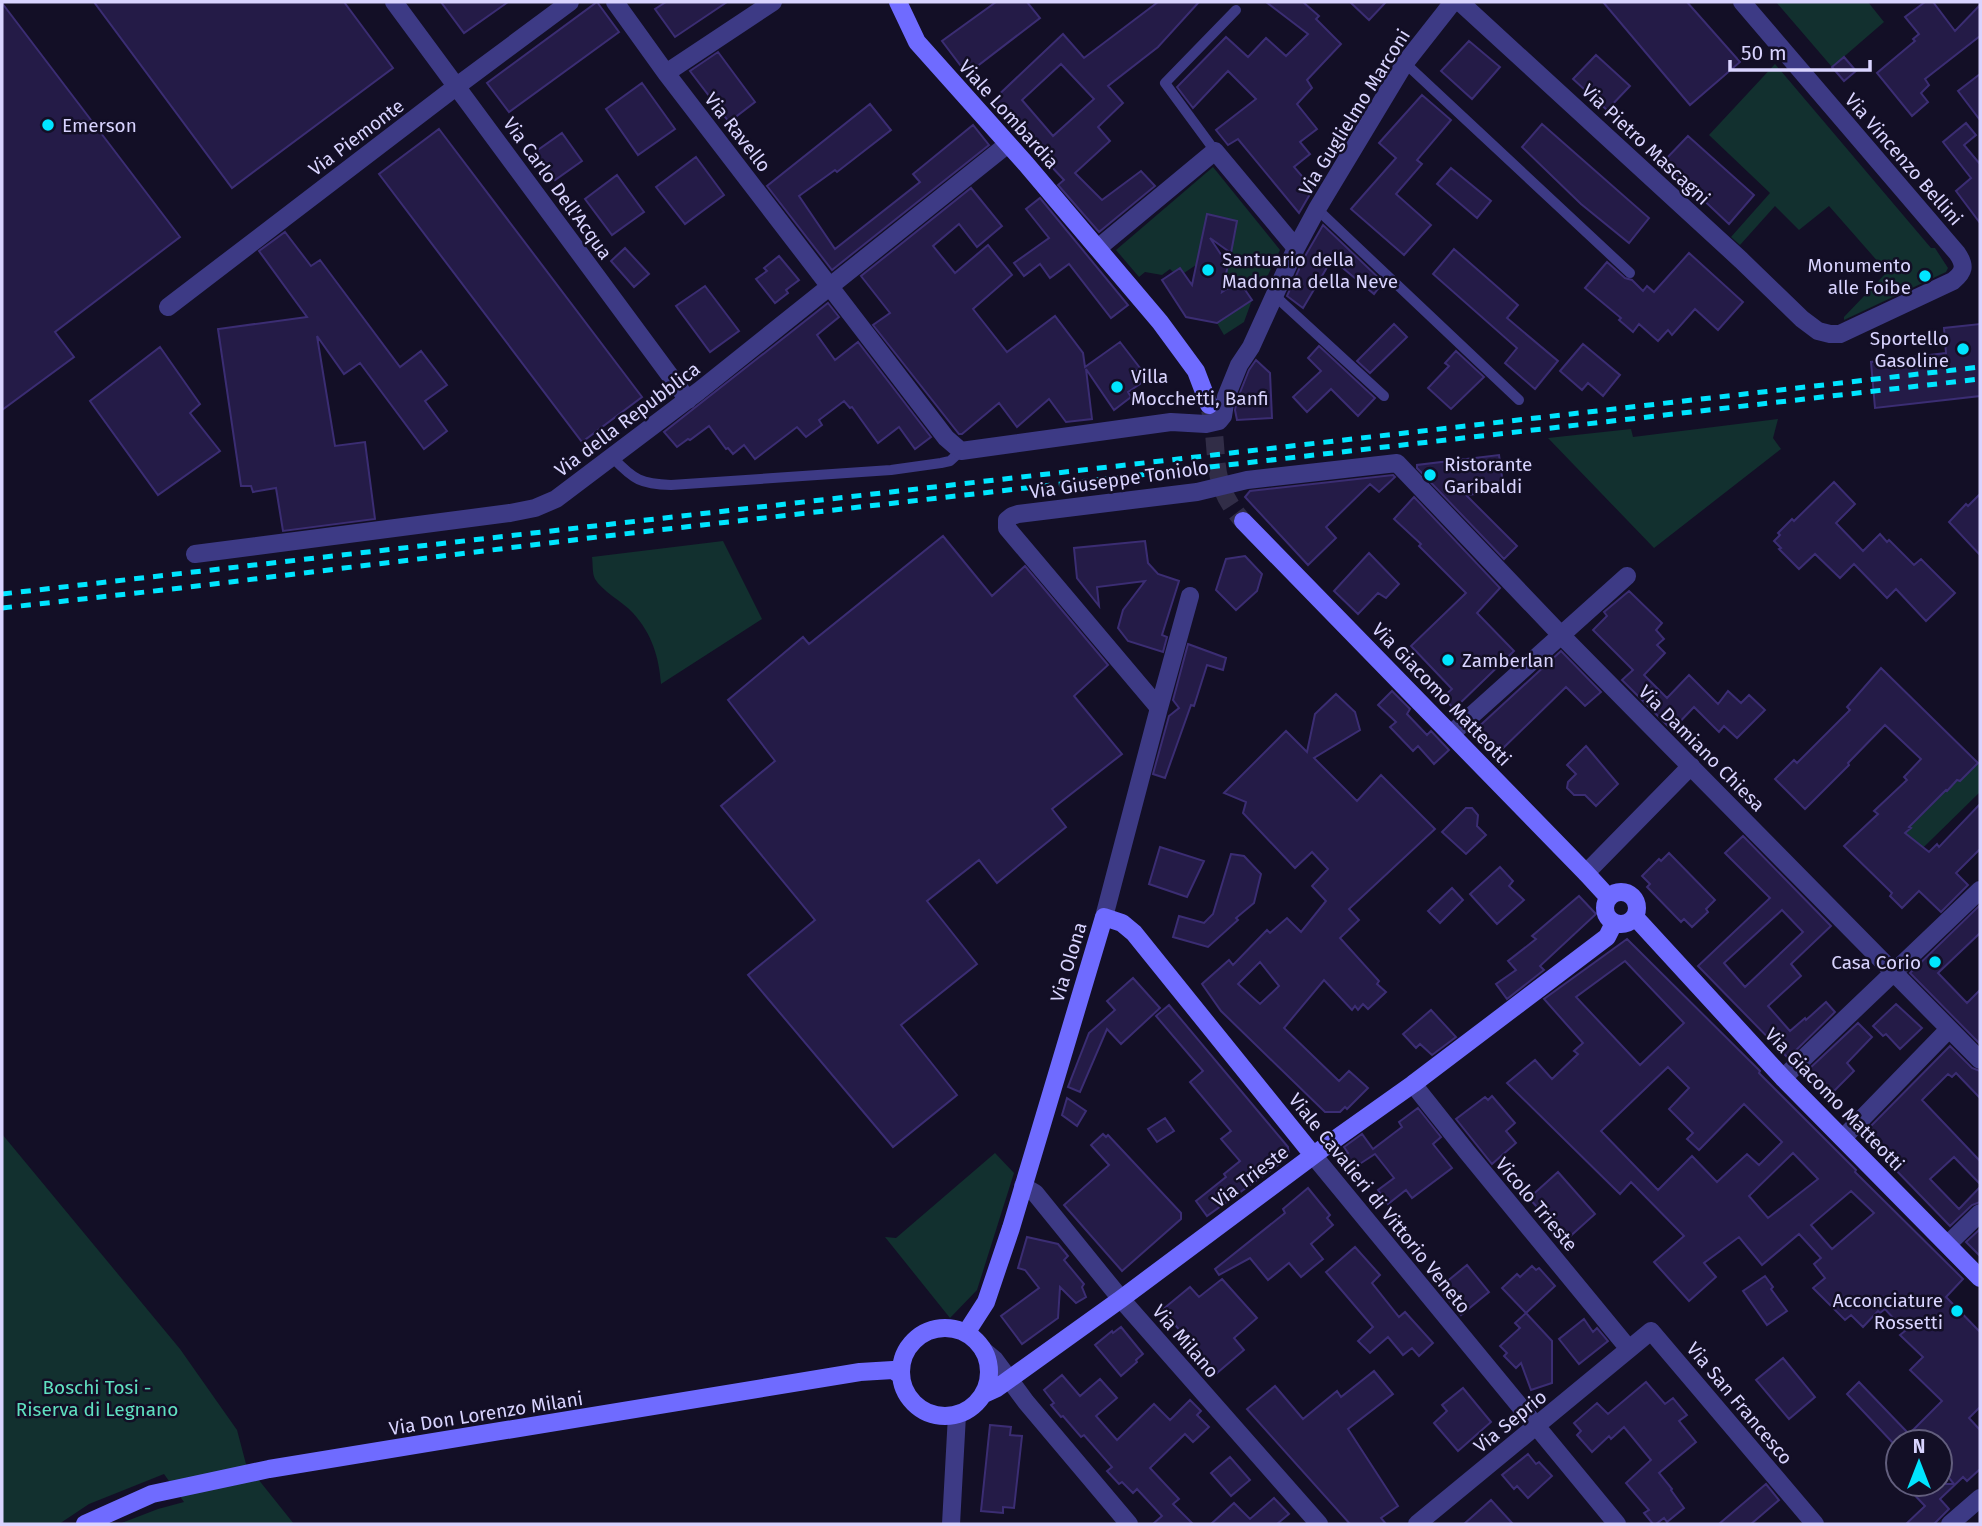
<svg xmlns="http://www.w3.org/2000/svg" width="1982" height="1526" viewBox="0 0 1982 1526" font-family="'Fira Sans',sans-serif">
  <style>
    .green { fill: #12302f }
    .building { fill: #241b47; stroke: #3b2d73; stroke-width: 2; fill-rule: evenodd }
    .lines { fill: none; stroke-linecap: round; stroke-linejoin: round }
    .secondary-tunnel { stroke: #312d47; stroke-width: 18; stroke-dasharray: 18 9; stroke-linecap: butt }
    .lane { stroke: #3d3a85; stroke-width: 10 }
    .street { stroke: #3d3a85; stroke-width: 18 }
    .secondary { stroke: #6f6bff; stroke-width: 18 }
    .rail { stroke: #00e5ff; stroke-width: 5; stroke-dasharray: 10 9; stroke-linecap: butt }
    .poi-dot { fill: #00e5ff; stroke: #130f26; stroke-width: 2.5 }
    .labels { text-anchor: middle; stroke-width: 5; stroke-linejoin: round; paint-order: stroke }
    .street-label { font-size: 19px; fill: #d9d4ff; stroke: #130f26 }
    .poi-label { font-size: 19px; fill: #d9d4ff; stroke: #130f26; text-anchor: start }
    .park-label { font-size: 19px; fill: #5fe0c0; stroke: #130f26 }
  </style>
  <rect width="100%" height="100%" fill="#130f26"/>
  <path class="green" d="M1776 2H1868L1884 22 1832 67Z
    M1775 64 1931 248H1935L1948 268 1946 272 1844 320V317L1887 272 1829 206 1799 230 1775 206 1740 245 1731 237 1770 193 1709 135Z
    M1213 167 1280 250 1268 275 1244 288 1240 281 1236 283 1227 272 1237 222 1207 214 1196 265 1184 273 1180 268 1173 272 1170 269 1162 275 1145 272 1139 277 1116 250Z
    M1252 300 1244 322 1224 335 1217 323Z
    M1778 419 1773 438 1781 449 1654 548 1548 438 1631 429 1633 437Z
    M723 541 762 619 661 684C659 657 652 634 633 613 623 602 602 591 595 579 592 573 593 563 592 557Z
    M1980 761V792L1884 886 1873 874 1898 849 1905 833 1910 829 1909 827 1946 790 1948 791 1957 780 1960 781Z
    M2 1134 180 1349 237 1430 246 1464 294 1524H119L158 1509 184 1502 164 1474 89 1504 59 1524H2Z
    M995 1153 1014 1173 977 1290 950 1318 885 1237 896 1238Z"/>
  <path class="building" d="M94 2H344L393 68 232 188Z
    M441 2H508L464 33Z
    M597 2 619 32 509 112 487 83Z
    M666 2H727L675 37 655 9Z
    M996 2H1027L1040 18 967 74 942 41Z
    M1158 2H1199L1158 47 1108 86 1123 103 1098 127 1110 141 1075 173 1102 200 1141 171 1155 186 1099 232 1058 185 1064 180 991 102 1063 34 1084 58ZM1061 64 1094 99 1053 136 1022 100Z
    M1266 2H1303L1319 16 1316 19 1341 44 1307 80 1312 88 1297 104 1317 129 1300 142 1310 154 1294 167 1313 189 1299 213 1238 139 1228 145 1216 130 1256 99 1228 71 1193 108 1177 87 1226 37 1248 57 1266 38 1286 56 1308 34Z
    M1350 2H1386L1369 20Z
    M1603 2H1687L1740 62 1690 105Z
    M1925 2H1933L1955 31 1980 5V36L1925 79 1929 85 1921 93 1928 102 1912 116 1877 73 1915 41 1913 39 1919 34 1905 17Z
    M2 3 180 237 55 332 74 357 2 410Z
    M1469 41 1500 67 1472 99 1441 71Z
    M718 52 755 102 729 122 690 71Z
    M1596 55 1630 86 1607 110 1573 79Z
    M1844 57 1856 71 1844 81 1832 67Z
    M1980 74V120L1958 91Z
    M642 83 675 129 638 155 606 109Z
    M1422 95 1451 120 1417 160 1422 164 1396 194 1431 225 1404 255 1351 209 1396 158 1379 143Z
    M870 104 891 130 837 172 835 170 799 196 835 249 920 182 913 174 973 125 989 145 832 270 767 186Z
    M1966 123 1976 135 1964 145 1980 164V223L1956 191 1971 178 1943 142Z
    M1542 124 1649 218 1629 243 1581 204 1522 147Z
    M439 129 642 397 582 442 379 174Z
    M562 133 582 161 555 180 535 152Z
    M1688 136 1754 195 1729 224 1663 162Z
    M696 157 724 195 685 224 656 187Z
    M1451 168 1491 201 1477 218 1437 184Z
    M617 175 644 212 612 235 585 199Z
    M971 188 1002 226 977 247 959 224 933 246 955 273 988 245 1012 275 973 309 1007 352 1055 316 1083 353 1085 367 1120 342 1140 368 1135 372 1143 382 1128 392 1131 397 1114 410 1086 369 1092 419 1066 422 1049 399 1017 427 999 403 962 434H959L873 325 890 313 861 276Z
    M1040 198 1128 305 1111 318 1069 264 1050 278 1040 264 1024 276 1014 263 1049 238 1026 209Z
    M1207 214 1237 221 1231 253 1210 238 1228 265 1222 292 1239 281 1252 300 1217 323 1186 317 1162 280 1180 268 1192 285Z
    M1323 225 1383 282 1374 294 1332 259 1303 308 1287 296 1304 258Z
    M285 232 311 266 320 260 400 367 421 351 447 385 425 401 447 431 424 449 360 363 344 374 317 336 335 446 365 442 375 519 283 531 276 488 253 492 251 486H241L218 329 307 317 259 251Z
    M625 248 649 274 634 287 611 261Z
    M1454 249 1518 305 1507 318 1558 361 1535 389 1505 363 1517 348 1433 274Z
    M1689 253 1743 302 1718 330 1695 309 1672 335 1668 330 1658 341 1639 324 1633 332 1619 320 1621 318 1585 288 1607 262 1625 278 1632 280 1643 291 1647 286 1654 292Z
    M779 256 799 280 786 290 788 293 775 303 756 279 767 271 764 268Z
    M705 286 739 331 710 352 676 306Z
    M828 303 839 317 817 335 835 360 858 342 931 437 915 449 899 427 878 443 852 407 850 408 844 401 819 420 822 425 806 437 797 427 755 459 744 445 733 454 728 448 726 449 709 426 690 440 688 439 677 447 664 432Z
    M1394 324 1407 337 1370 373 1357 361Z
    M1980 324V396L1875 408 1871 362 1946 353 1944 328Z
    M1583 344 1620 375 1603 396 1588 383 1582 390 1560 371Z
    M1319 346 1375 398 1358 416 1331 389 1307 412 1293 397 1321 371 1308 358Z
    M160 347 200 404 190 413 220 451 158 495 90 401Z
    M1456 351 1484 377 1451 409 1428 388 1449 366 1445 363Z
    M1256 360 1270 373 1272 418 1237 420 1235 410 1237 400 1249 370Z
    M1499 455 1504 491 1466 495 1517 546 1504 559 1417 468V465Z
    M1393 475 1395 477 1379 492 1370 484 1326 527 1336 538 1308 565 1245 497 1250 491Z
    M1834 482 1855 504 1836 523 1863 551 1880 534 1887 542 1889 540 1914 565 1921 559 1955 593 1926 621 1896 589 1887 598 1854 564 1840 578 1815 554 1799 569 1779 549 1781 548 1774 541 1780 535 1778 533 1792 519 1794 521Z
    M1980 494V555L1949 522 1966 504 1968 506Z
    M1414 497 1500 588 1477 613 1514 651 1454 709 1443 697 1452 689 1411 646 1466 593 1419 546 1421 544 1394 519Z
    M943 536 992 596 1025 566 1108 665 1074 696 1122 754 1052 809 1066 827 997 883 979 860 927 901 977 964 901 1025 957 1095 893 1147 748 975 815 920 721 806 775 761 728 700 803 637 809 644Z
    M1145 541 1148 563 1158 574 1179 581 1162 635 1167 637 1163 652 1128 641 1118 628 1123 610 1145 581 1097 587 1099 606 1077 578 1074 548Z
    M1369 553 1399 584 1386 598 1378 593 1358 614 1334 591Z
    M1245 556 1262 574 1257 591 1236 610 1216 590 1226 559Z
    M1629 591 1662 623 1656 630 1664 639 1657 645 1665 653 1644 675 1667 698 1689 675 1718 704 1728 691 1741 703 1749 695 1765 710 1737 738 1724 726 1719 732 1694 707 1672 730 1622 680 1633 670 1593 630 1607 616 1604 612Z
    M1188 644 1226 658 1223 670 1207 665 1194 706 1191 705 1165 778 1153 774 1169 716 1179 708 1173 700Z
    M1561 651 1601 692 1585 706 1566 687 1497 754 1474 731Z
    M1881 668 1978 763 1960 781 1957 780 1947 791 1946 790 1909 827 1911 828 1905 833 1929 852 1937 844 1939 847 1980 804V849L1956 873 1968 885 1941 912 1919 891 1902 908 1890 896 1892 893 1844 846 1878 814 1874 811 1907 780 1904 777 1921 759 1885 725 1848 763 1849 765 1805 809 1775 779 1794 760 1797 763 1850 710 1847 707Z
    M1392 691 1410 709 1407 714 1427 735 1431 731 1449 750 1434 764 1418 746 1413 751 1390 727 1396 722 1378 705Z
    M1336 694 1355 712 1360 730 1314 758 1357 801 1381 775 1435 829 1349 909 1359 920 1340 938 1379 981 1377 984 1386 992 1368 1009 1363 1004 1358 1010 1355 1006 1352 1010 1324 980 1284 1028 1339 1081 1349 1071 1368 1088 1347 1109 1345 1107 1340 1112H1325L1221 1011 1202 984 1229 960 1233 965 1267 930 1270 933 1287 918 1301 932 1326 901 1312 886 1328 869 1312 852 1295 868 1243 813 1246 802 1224 793 1286 731 1307 752 1315 714ZM1260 962 1279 986 1260 1004 1238 984Z
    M1586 746 1618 784 1596 806 1585 795H1574L1567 788 1568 782 1576 774 1567 765Z
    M1466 808H1472L1478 815 1477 826 1486 835 1466 854 1442 832Z
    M1743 836 1831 926 1791 964 1801 976 1768 1006 1790 1031 1805 1018 1806 1020 1826 1002 1835 1012 1788 1058 1698 966 1770 898 1725 853ZM1782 910 1803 932 1745 987 1724 963Z
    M1160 847 1204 861 1187 897 1149 884Z
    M1669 853 1715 900 1706 909 1708 912 1692 927 1684 919 1681 922 1647 887 1650 884 1642 876 1659 859 1661 861Z
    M1231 854 1244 856 1261 874 1254 903 1236 918 1238 920 1208 947 1173 937 1179 916 1204 923 1213 914Z
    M1500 867 1513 881 1509 886 1524 900 1497 924 1470 894Z
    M1452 888 1463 900 1440 923 1428 911Z
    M1579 896 1596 914 1540 966 1544 970 1507 999 1496 984 1516 970 1508 961 1536 939 1532 936Z
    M1980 905V933L1938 973 1967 1003 1980 990V1044L1910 973Z
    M1627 939 1760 1071 1759 1073 1856 1170 1855 1172 1963 1279 1946 1297 1980 1332V1407L1969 1418 1980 1430V1469L1967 1481 1963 1477 1940 1499 1949 1509 1934 1524H1906L1925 1506 1904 1484H1954L1940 1467V1442H1892L1847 1394 1859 1382 1909 1434 1942 1401 1910 1370 1923 1357 1900 1335 1905 1331 1885 1309 1880 1313 1878 1311 1863 1327 1851 1315 1845 1320 1813 1288 1825 1278 1814 1264 1821 1258 1799 1234 1762 1265 1739 1237 1704 1263 1716 1277 1689 1301 1654 1262 1684 1236 1631 1182 1620 1194 1507 1083 1535 1060 1552 1079 1578 1054 1574 1051 1583 1043 1544 999ZM1625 961 1684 1023 1640 1065 1576 997ZM1668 1067 1689 1088 1669 1109 1693 1133 1687 1139 1699 1150 1744 1104 1782 1142 1759 1165 1747 1154 1717 1182 1692 1156 1658 1190 1601 1131ZM1793 1153 1818 1179 1768 1218 1749 1196ZM1851 1191 1874 1213 1832 1249 1811 1225Z
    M1133 978 1160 1008 1121 1044 1107 1029 1080 1092 1068 1087 1089 1033 1115 1010 1107 1001Z
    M1896 1004 1922 1028 1900 1049 1886 1034 1883 1036 1873 1026Z
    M1169 1005 1288 1147 1289 1156 1278 1165 1207 1216 1196 1201 1226 1177 1224 1174 1240 1161 1221 1139 1231 1131 1190 1082 1203 1071 1156 1016Z
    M1431 1010 1456 1037 1432 1055 1420 1044 1416 1048 1403 1034Z
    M1858 1023 1872 1037 1847 1063 1854 1071 1827 1098 1808 1079 1809 1069Z
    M1950 1046 1972 1068 1980 1071V1098L1956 1073 1952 1077 1948 1074 1922 1100 1980 1161V1184L1954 1157 1930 1179 1959 1209 1980 1187V1202L1972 1205 1950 1226 1862 1135Z
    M1492 1096 1515 1123 1506 1131 1516 1143 1492 1164 1456 1119 1485 1097 1488 1100Z
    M1067 1098 1086 1111 1077 1126 1062 1115Z
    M1418 1108 1441 1137 1433 1144 1452 1168 1412 1198 1406 1190 1388 1204 1378 1190 1394 1178 1375 1154 1352 1169 1343 1156 1348 1153 1344 1147 1362 1134 1373 1149 1402 1127 1399 1122Z
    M1165 1118 1174 1131 1157 1142 1148 1129Z
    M1103 1134 1106 1137 1108 1135 1181 1213V1219L1122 1271 1064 1205 1109 1165 1091 1145Z
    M1558 1172 1595 1214 1566 1240 1529 1198Z
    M1308 1188 1330 1215 1327 1218 1333 1225 1311 1244 1323 1259 1301 1277 1289 1263 1268 1280 1250 1258 1219 1275 1215 1269 1285 1213 1283 1209Z
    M1980 1229V1256L1966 1242Z
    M1027 1237 1058 1244 1068 1256 1064 1260 1084 1284 1082 1287 1086 1297 1076 1303 1060 1287 1058 1318 1022 1344 1001 1316 1039 1288 1025 1270 1018 1268Z
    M1355 1247 1380 1275 1372 1283 1399 1317 1405 1312 1433 1343 1419 1356 1412 1348 1403 1355 1388 1337 1370 1353 1358 1341 1373 1327 1326 1272Z
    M1467 1265 1489 1292 1461 1315 1439 1288Z
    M1532 1266 1536 1270 1539 1268 1555 1286 1526 1313 1502 1288 1517 1274 1520 1277Z
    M1765 1276 1773 1287 1771 1289 1787 1311 1767 1325 1743 1291Z
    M1222 1279 1257 1318 1234 1338 1244 1350 1217 1373 1162 1310 1190 1287 1199 1297Z
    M1526 1313 1552 1341V1383L1531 1390 1521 1363 1516 1368 1504 1356 1507 1353 1500 1346 1520 1328 1515 1323Z
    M1584 1319 1593 1332 1597 1328 1608 1341 1579 1364 1559 1339Z
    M1121 1327 1143 1354 1136 1360 1137 1362 1121 1376 1095 1345 1112 1331 1113 1333Z
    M1783 1358 1815 1397 1789 1419 1756 1380Z
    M1374 1371 1393 1394 1348 1429 1398 1506 1381 1518 1386 1524H1350L1247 1409 1275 1386 1303 1419 1337 1391 1341 1397Z
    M1062 1375 1080 1396 1100 1379 1117 1398 1096 1416 1117 1440 1154 1404 1170 1420 1190 1400 1201 1411 1197 1415 1209 1427 1193 1442 1185 1434 1150 1468 1179 1499 1173 1504 1193 1524H1153L1162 1516 1137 1489 1133 1493 1122 1482 1119 1484 1107 1471 1112 1467 1084 1435 1081 1437 1063 1416 1061 1417 1051 1405 1054 1403 1044 1390Z
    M1646 1382 1665 1404 1673 1398 1687 1415 1679 1421 1696 1442 1659 1473 1672 1489 1671 1490 1684 1508 1667 1522 1664 1518 1656 1524H1653L1644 1513 1649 1510 1626 1483 1651 1460 1624 1427 1611 1439 1609 1436 1592 1452 1577 1435 1581 1431 1574 1423 1597 1403 1608 1414Z
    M1463 1388 1491 1422 1458 1451 1434 1423 1447 1411 1442 1405Z
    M990 1425 1011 1427 1010 1435 1022 1436 1014 1508 1003 1507V1513L981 1511Z
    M1528 1454 1536 1464 1539 1462 1552 1476 1528 1498 1517 1486 1514 1489 1502 1475Z
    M1230 1457 1250 1480 1231 1496 1211 1473Z
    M1766 1484 1779 1500 1751 1524H1719Z
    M1274 1498 1289 1514 1277 1524H1211L1234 1503 1250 1519Z
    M1491 1500 1513 1524H1464Z"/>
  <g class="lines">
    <path class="secondary-tunnel" d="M1210 410C1221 456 1207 481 1243 521"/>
    <path class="lane" d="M1405 63 1630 273
      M1215 151 1165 83 1236 10
      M1317 209 1519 400
      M1274 295 1384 396
      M613 458C634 480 641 484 671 485L891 470 941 463 950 461 961 451"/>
    <path class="street" d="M394 2 688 400
      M615 2 666 73 946 438 961 451 1171 422 1206 424 1219 421 1223 416 1226 397 1239 365 1251 347 1296 248 1317 209 1405 63 1453 2
      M1460 2 1741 260 1802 319 1818 331 1830 334H1840L1953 281C1964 272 1966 266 1957 253L1742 2
      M666 73 773 2
      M1098 248 1215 151 1296 248
      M168 307 457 86 570 2
      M195 554 510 513 535 508 556 499 699 391 1008 144
      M1159 708 1007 528V520L1012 516 1018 514 1197 492 1247 480 1397 463 1560 634 1980 1060
      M1451 734 1627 576
      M1586 873 1691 766
      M1104 917 1159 708 1190 596
      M1783 1078 1980 890
      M1413 1084 1467 1152 1629 1349
      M1843 1138 1949 1029
      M1313 1155 1617 1524
      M1023 1186 1035 1193 1121 1299 1319 1524
      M1948 1244 1980 1213
      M983 1350 995 1360 1026 1402 1129 1524
      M951 1524 957 1415
      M1417 1524 1651 1331 1815 1524
      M1950 1524 1980 1498"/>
    <path class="secondary" d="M898 2 917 42 1026 164 1160 322 1196 371 1209 405
      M1243 521 1586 873 1609 898
      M1605 908a16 16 0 1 1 32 0a16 16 0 1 1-32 0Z
      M1635 917 1783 1078 1980 1278
      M901 1372a44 44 0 1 1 88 0a44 44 0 1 1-88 0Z
      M966 1333 986 1302 1011 1228 1104 917 1122 923 1134 933 1313 1155
      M984 1394 997 1388 1121 1299 1334 1140 1413 1084 1607 937 1614 923
      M85 1524 152 1494 269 1469 860 1372 893 1370 900 1375"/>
    <path class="rail" d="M2 594 1980 367
      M2 608 181 588 606 536 1980 379"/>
  </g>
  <g class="poi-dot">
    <circle cx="48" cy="125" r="7"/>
    <circle cx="1208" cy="270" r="7"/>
    <circle cx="1925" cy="276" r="7"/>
    <circle cx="1963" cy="349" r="7"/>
    <circle cx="1117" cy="387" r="7"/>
    <circle cx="1430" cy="475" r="7"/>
    <circle cx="1448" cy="660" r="7"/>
    <circle cx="1935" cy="962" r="7"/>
    <circle cx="1957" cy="1311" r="7"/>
  </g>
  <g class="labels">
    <g class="street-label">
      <text transform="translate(1354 112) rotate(-58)" y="7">Via Guglielmo Marconi</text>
      <text transform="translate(1009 114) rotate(48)" y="7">Viale Lombardia</text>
      <text transform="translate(738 132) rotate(52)" y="7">Via Ravello</text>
      <text transform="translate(356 137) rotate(-37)" y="7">Via Piemonte</text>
      <text transform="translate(1646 144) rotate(43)" y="7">Via Pietro Mascagni</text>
      <text transform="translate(1904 159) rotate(49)" y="7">Via Vincenzo Bellini</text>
      <text transform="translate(558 188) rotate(54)" y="7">Via Carlo Dell'Acqua</text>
      <text transform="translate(627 419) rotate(-37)" y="7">Via della Repubblica</text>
      <text transform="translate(1119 479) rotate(-8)" y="7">Via Giuseppe Toniolo</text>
      <text transform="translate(1442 694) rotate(46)" y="7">Via Giacomo Matteotti</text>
      <text transform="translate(1702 748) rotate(45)" y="7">Via Damiano Chiesa</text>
      <text transform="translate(1068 962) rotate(-73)" y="7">Via Olona</text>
      <text transform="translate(1835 1099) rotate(46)" y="7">Via Giacomo Matteotti</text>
      <text transform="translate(1250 1176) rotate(-37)" y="7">Via Trieste</text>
      <text transform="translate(1380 1203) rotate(51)" y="7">Viale Cavalieri di Vittorio Veneto</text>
      <text transform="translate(1537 1204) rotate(50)" y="7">Vicolo Trieste</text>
      <text transform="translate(1186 1341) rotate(49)" y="7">Via Milano</text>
      <text transform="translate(1740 1403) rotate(50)" y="7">Via San Francesco</text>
      <text transform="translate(486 1413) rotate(-9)" y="7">Via Don Lorenzo Milani</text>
      <text transform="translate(1510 1421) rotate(-39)" y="7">Via Seprio</text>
    </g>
    <g class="poi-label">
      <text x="62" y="132">Emerson</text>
      <text x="1222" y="266">Santuario della<tspan x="1222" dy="22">Madonna della Neve</tspan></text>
      <text x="1911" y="272" text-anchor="end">Monumento<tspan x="1911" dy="22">alle Foibe</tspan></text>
      <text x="1949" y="345" text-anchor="end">Sportello<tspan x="1949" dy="22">Gasoline</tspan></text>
      <text x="1131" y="383">Villa<tspan x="1131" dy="22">Mocchetti, Banfi</tspan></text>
      <text x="1444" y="471">Ristorante<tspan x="1444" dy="22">Garibaldi</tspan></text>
      <text x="1462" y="667">Zamberlan</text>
      <text x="1921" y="969" text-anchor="end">Casa Corio</text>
      <text x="1943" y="1307" text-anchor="end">Acconciature<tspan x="1943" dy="22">Rossetti</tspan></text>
    </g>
    <g class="park-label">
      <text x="97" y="1394">Boschi Tosi -<tspan x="97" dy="22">Riserva di Legnano</tspan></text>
    </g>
  </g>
  <rect width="1982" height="1526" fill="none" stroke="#d9d4ff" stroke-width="7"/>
  <g transform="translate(1919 1463)"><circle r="33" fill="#130f26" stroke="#625e7d" stroke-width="2"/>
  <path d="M0-5L12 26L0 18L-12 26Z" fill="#00e5ff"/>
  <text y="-10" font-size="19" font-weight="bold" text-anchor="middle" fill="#d9d4ff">N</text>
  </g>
  <path d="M1730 60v10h140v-10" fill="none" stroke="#d9d4ff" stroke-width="3.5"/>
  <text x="1741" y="60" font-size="21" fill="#d9d4ff" stroke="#130f26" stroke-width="5" paint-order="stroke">50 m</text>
</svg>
